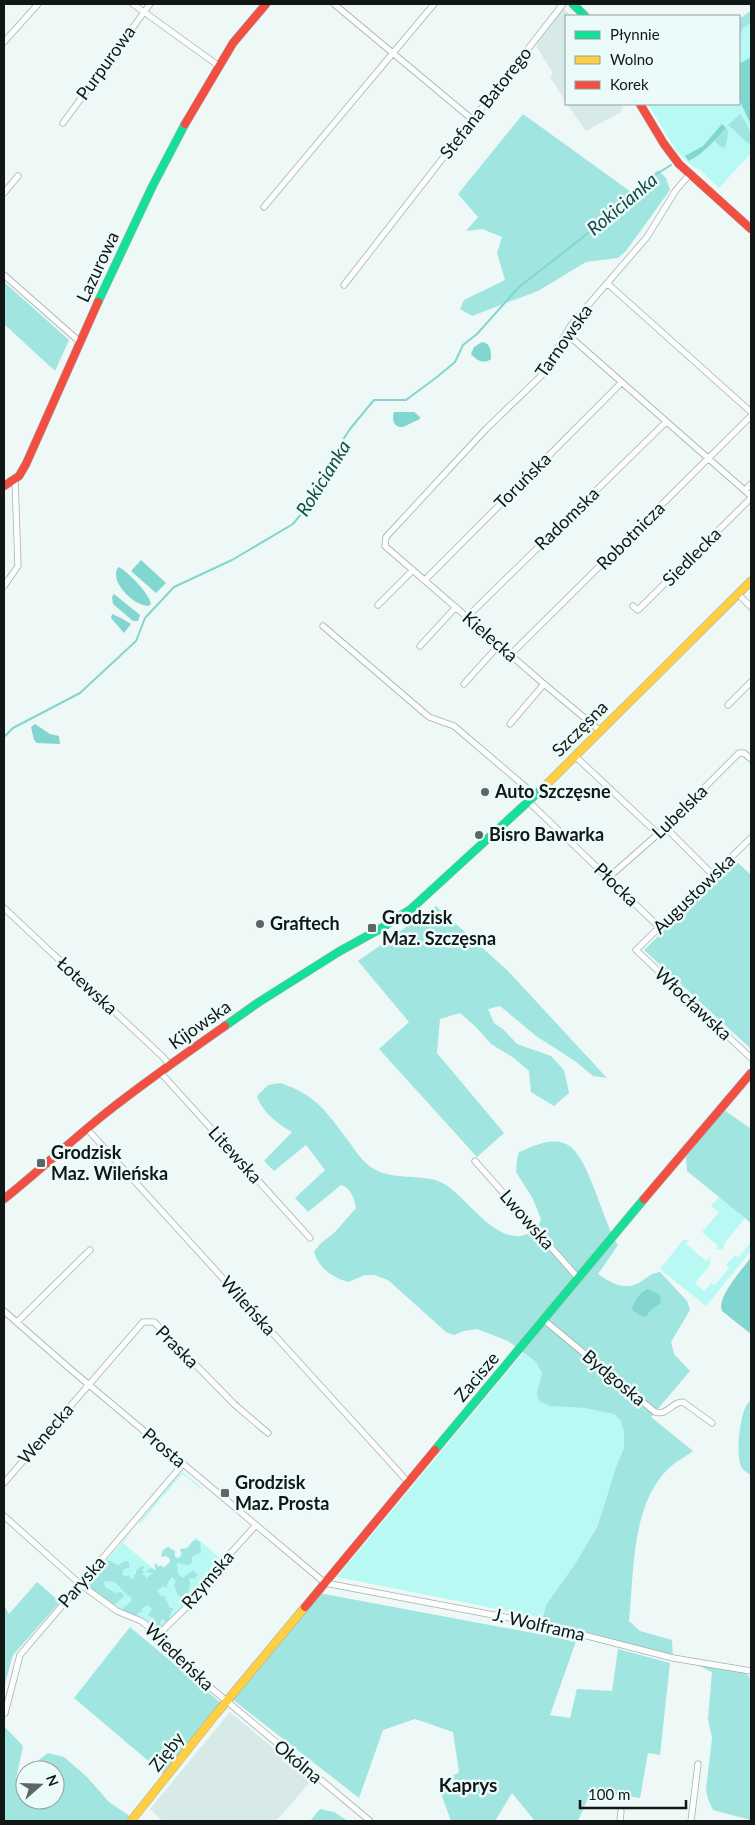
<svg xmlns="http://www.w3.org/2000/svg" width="755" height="1825" viewBox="0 0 755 1825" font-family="Lato,sans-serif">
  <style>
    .built { fill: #d7eae7 }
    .green { fill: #b8faf3 }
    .forest { fill: #a0e5df }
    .water { fill: #82d6d0 }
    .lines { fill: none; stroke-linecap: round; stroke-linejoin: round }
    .stream { stroke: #82d6d0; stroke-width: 2 }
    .street-casing { stroke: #a9afae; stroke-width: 7 }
    .fast-casing { stroke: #a9afae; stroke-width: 9 }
    .slow-casing { stroke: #a9afae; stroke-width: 9 }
    .jam-casing { stroke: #a9afae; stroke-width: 9 }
    .street { stroke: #fcfefe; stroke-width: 5.5 }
    .fast { stroke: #16e098; stroke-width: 8 }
    .slow { stroke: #ffcf43; stroke-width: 8 }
    .jam { stroke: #f24e42; stroke-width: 8 }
    .poi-dot { fill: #5e6564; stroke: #ebfbf9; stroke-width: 2 }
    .labels { text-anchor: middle; stroke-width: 5; stroke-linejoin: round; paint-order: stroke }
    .street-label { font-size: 18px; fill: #111616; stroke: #ebfbf9 }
    .poi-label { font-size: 18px; font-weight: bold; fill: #111616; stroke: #ebfbf9; text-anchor: start }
    .water-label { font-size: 19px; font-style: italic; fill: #174a47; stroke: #ebfbf9 }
    .neighbourhood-label { font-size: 19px; font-weight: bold; fill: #111616; stroke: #ebfbf9 }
  </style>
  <rect width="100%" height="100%" fill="#eef8f6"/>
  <path class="built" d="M563 8 571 16H566V102L550 77 553 73 536 46Z
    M567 104H623L621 112 586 131Z
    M230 1712 312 1780 276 1821H163L150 1809Z"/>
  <path class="green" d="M751 11V153L719 188 700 170 692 166 677 152 648 104H739V17H742Z
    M719 1197 745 1218 724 1244 725 1246 722 1249 715 1250 718 1246 702 1232 719 1212 711 1206Z
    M683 1240H689L686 1244 706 1261 710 1257V1265L695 1283 704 1291 711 1283 715 1285 729 1268 726 1265 735 1255 738 1258 751 1242V1251L706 1306 660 1269Z
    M523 1353 536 1362 542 1373 537 1392 550 1406 584 1408 614 1414 620 1420 624 1431V1448L616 1467 599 1522 575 1564 546 1605 542 1618 337 1577Z
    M183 1472 202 1488 201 1489 184 1475H181L139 1525V1522L178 1475Z
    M135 1527 123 1543 162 1576 196 1537 222 1560 196 1596 160 1630 122 1611 92 1592 89 1581Z"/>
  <path class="forest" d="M751 11V23L743 28 739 38V17H742Z
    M523 114 631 192 658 170 666 178 670 190 626 251 618 258 586 262 538 291 472 316 460 309 464 300 505 280 497 253 502 237 482 229 466 231 478 217 458 194Z
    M740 114C748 124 751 131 751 144H749L728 125Z
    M726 128 728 130 727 141 724 149 714 141Z
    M4 282 69 340 55 371 4 324Z
    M736 861 751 875V1049L644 950Z
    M436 906 508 971 607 1078 593 1076 575 1061 536 1036 500 1006 488 1009 494 1023 503 1029 517 1044 551 1056 564 1070 569 1093 554 1106 531 1092 529 1071 514 1058 491 1044 476 1027 460 1013 440 1019 437 1053 504 1133 477 1157 379 1049 409 1022 358 961Z
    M280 1083C316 1094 328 1114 350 1143 355 1150 360 1158 367 1164 389 1184 426 1171 446 1185 466 1198 490 1235 516 1236 523 1237 531 1232 537 1230L541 1219 533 1199 516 1172 517 1159 519 1152C533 1146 553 1136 568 1145 589 1157 603 1223 618 1245L598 1274C613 1284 626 1292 642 1281 649 1276 652 1273 660 1272L687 1301 690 1310 671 1342 674 1354 690 1371 651 1417 693 1451C685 1457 675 1462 668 1469 631 1505 634 1573 629 1621L640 1631 672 1640 673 1658 541 1624 546 1605 575 1564 598 1525 616 1467 624 1448V1431L620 1420 614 1414 584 1408 550 1406 539 1401 537 1392 542 1373 536 1362 508 1341 477 1329 464 1331 454 1335 446 1332 388 1280 374 1275H365L348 1282C331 1277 319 1268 314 1252L320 1244 335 1232 356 1208C354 1198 351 1188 341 1185L308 1212 295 1198 325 1170 306 1145 274 1171 264 1161 292 1132C279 1125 261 1111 257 1096L268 1085Z
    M724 1110 751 1129V1223L687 1171 686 1157Z
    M751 1400V1475C748 1473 744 1471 742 1468 735 1457 740 1417 746 1406 747 1403 750 1402 751 1400Z
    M196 1540 200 1542 201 1552 192 1557V1563L188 1565 177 1563 178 1574 183 1578 193 1570 198 1575 194 1579 189 1578 190 1584 188 1593H185L182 1598 178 1595 174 1585 176 1581 172 1577 167 1584V1588L164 1586 157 1590 162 1597 164 1595 170 1608H174L169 1616 170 1622H166L162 1619 160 1623 162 1627 157 1629 153 1626 154 1618 148 1616 152 1609 148 1605 142 1608 141 1613 139 1612 135 1617 126 1614 123 1610 124 1607 132 1601 131 1597C120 1592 119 1578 104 1582L105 1587 116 1593 121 1592 124 1596C121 1598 118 1603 115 1604 108 1605 105 1598 101 1595 92 1590 84 1594 89 1579L97 1578 101 1567 108 1560 118 1565 126 1561 129 1562V1568L124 1569 122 1574 125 1577 128 1575 131 1579 134 1578V1575H136V1571L141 1566 145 1567 142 1570 144 1572 142 1575H145L146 1578 153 1573 146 1572 149 1569 152 1568 154 1570 156 1569 154 1565 157 1564 158 1567 162 1565 163 1568 170 1562V1559L166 1556 161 1557 163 1550 168 1547 175 1551V1557L179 1558 182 1555 180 1549 188 1548 192 1542Z
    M37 1582 60 1602 13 1655 4 1687V1605L9 1614Z
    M319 1593 576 1641 550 1715 570 1718 577 1689 612 1691 618 1649 670 1663 660 1755 648 1753 640 1798 591 1791 578 1821H535L512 1793 495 1821H451L438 1785 459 1772 453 1732 415 1719 383 1730 359 1798 232 1699Z
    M130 1627 222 1704 165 1775 74 1698Z
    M691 1662 737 1668 749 1676 751 1684V1820L713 1810 708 1799 706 1790 712 1738 708 1719 712 1672Z
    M4 1726 23 1746 16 1779 25 1771V1800H55V1770H26L48 1753 64 1757 87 1777 109 1802 137 1821H4Z
    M320 1809 334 1812 348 1821H310Z"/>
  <path class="water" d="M751 57V125L739 99V64Z
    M722 124 726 128C714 141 705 152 689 161L685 156 703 146Z
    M482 342C491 343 491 351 491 359 484 365 476 360 471 354L474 347Z
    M394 412H414L420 417V419L403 427H399C393 425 392 418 394 412Z
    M141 560 166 583 156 593 131 571Z
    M119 567C129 573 149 593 151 604L148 606C134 605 111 584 117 569Z
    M114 594 140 615 138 621H133L113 604 112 597Z
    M112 614 121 618 131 624 124 633 111 618Z
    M35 724 50 734 59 736 60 744 37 743 34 740 31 727Z
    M751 1257V1334L722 1311C716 1297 743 1269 751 1257Z
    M648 1289 660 1295 661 1303 652 1309 645 1317 639 1315 632 1310C633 1302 639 1293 648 1289Z"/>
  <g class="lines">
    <path class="stream" d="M4 737 13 728 80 693 136 641 145 618 174 587 232 560 293 524 312 501 328 463 350 429 374 400H406L437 377 455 362 463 345 477 334 519 287 605 220 652 177 671 165"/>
    <g class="street-casing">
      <path id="street" d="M133 4 219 66
        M334 4 473 120
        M4 42 38 4
        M63 123 150 4
        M4 193 18 176
        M264 207 434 4
        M4 275 80 342
        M608 284 751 412
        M344 285 563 4
        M567 334 751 496
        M745 490 751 484
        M425 580 621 383
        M4 586 18 566 15 479
        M738 594 751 607
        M378 605 413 570
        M633 606 638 610 751 498
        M467 617 666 422
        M323 626 429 717 454 726 535 795
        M420 646 456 607
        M510 655 751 416
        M464 684 499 645
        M728 705 751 682
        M510 724 544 684
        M599 730 544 684 385 546 386 537 486 429 541 376 571 325 647 237 676 190 690 174
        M575 756 658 834
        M529 802 659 927
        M665 827 713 875
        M751 838 636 950 751 1058
        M608 878 658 834 739 753H744L751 759
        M4 908 164 1058 169 1065
        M160 1072 310 1238
        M88 1130 408 1482
        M475 1161 579 1279
        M4 1311 69 1368 325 1583 541 1624 673 1658 751 1671
        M544 1320 655 1412C668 1416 671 1402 683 1402L712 1423
        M17 1322 90 1250
        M4 1483 143 1322H154L234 1404 268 1433
        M4 1516 80 1584 117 1611 141 1621 160 1635 165 1648 168 1652 370 1821
        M160 1635 165 1628 197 1597 211 1575 256 1525
        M5 1713 20 1655 183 1464
        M620 1821 621 1811
        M691 1821 698 1764"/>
    </g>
    <g class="fast-casing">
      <path id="fast" d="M573 4 585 16
        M98 302 152 187 185 124
        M225 1026 259 1002 340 951 380 929 411 909 543 788
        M435 1450 644 1199"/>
    </g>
    <g class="slow-casing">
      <path id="slow" d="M543 788 751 581
        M131 1821 216 1714 305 1607"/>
    </g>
    <g class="jam-casing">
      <path id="jam" d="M640 104 664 144 679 164 751 229
        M185 124 233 43 266 4
        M4 486 19 476 26 464 98 302
        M4 1199C39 1171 72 1140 107 1112 145 1082 185 1054 225 1026
        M644 1199 751 1073
        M305 1607 435 1450"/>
    </g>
    <use href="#street" class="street"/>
    <use href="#fast" class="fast"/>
    <use href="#slow" class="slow"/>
    <use href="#jam" class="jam"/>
  </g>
  <g class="poi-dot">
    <circle cx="485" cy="792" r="5"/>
    <circle cx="479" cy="835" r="5"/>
    <circle cx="260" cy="924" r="5"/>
    <rect x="367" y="923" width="10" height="10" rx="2.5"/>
    <rect x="36" y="1158" width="10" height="10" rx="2.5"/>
    <rect x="220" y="1488" width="10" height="10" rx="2.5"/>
  </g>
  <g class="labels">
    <g class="street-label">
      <text transform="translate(106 63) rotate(-54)" y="6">Purpurowa</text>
      <text transform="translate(486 103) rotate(-52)" y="6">Stefana Batorego</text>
      <text transform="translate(98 267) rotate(-65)" y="6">Lazurowa</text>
      <text transform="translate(564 341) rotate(-55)" y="6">Tarnowska</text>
      <text transform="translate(523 481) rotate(-45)" y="6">Toruńska</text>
      <text transform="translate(567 519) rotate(-44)" y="6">Radomska</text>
      <text transform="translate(631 536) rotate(-45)" y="6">Robotnicza</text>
      <text transform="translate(692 557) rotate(-45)" y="6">Siedlecka</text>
      <text transform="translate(490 637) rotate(41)" y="6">Kielecka</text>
      <text transform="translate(580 729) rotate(-45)" y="6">Szczęsna</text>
      <text transform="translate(680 812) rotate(-44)" y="6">Lubelska</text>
      <text transform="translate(616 885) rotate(44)" y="6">Płocka</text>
      <text transform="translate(694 894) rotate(-44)" y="6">Augustowska</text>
      <text transform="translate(87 986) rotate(43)" y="6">Łotewska</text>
      <text transform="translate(693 1004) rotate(43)" y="6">Włocławska</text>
      <text transform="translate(200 1025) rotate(-35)" y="6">Kijowska</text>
      <text transform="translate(235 1155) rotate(48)" y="6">Litewska</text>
      <text transform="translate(527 1220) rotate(49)" y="6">Lwowska</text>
      <text transform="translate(248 1306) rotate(48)" y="6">Wileńska</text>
      <text transform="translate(177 1347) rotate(45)" y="6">Praska</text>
      <text transform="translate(477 1377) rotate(-50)" y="6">Zacisze</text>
      <text transform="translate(614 1378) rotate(40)" y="6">Bydgoska</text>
      <text transform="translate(46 1434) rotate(-49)" y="6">Wenecka</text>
      <text transform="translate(164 1448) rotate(40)" y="6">Prosta</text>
      <text transform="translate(208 1580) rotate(-50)" y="6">Rzymska</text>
      <text transform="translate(82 1582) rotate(-49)" y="6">Paryska</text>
      <text transform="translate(539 1625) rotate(13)" y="6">J. Wolframa</text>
      <text transform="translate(179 1657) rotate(44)" y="6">Wiedeńska</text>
      <text transform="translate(167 1752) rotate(-52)" y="6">Zięby</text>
      <text transform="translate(298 1762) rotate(40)" y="6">Okólna</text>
    </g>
    <g class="poi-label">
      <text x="495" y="798">Auto Szczęsne</text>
      <text x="489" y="841">Bisro Bawarka</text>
      <text x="382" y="924">Grodzisk<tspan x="382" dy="21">Maz. Szczęsna</tspan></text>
      <text x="270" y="930">Graftech</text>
      <text x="51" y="1159">Grodzisk<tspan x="51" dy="21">Maz. Wileńska</tspan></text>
      <text x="235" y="1489">Grodzisk<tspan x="235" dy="21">Maz. Prosta</tspan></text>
    </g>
    <g class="water-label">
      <text transform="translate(622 204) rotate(-40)" y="7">Rokicianka</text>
      <text transform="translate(323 478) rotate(-58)" y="7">Rokicianka</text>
    </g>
    <g class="neighbourhood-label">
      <text x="468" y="1792">Kaprys</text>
    </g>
  </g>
  <rect width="755" height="1825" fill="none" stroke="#111616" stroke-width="10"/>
  <rect x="565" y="15" width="175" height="90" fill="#ebfbf9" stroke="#949f9e"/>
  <rect x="575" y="31" width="25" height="8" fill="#16e098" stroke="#949f9e"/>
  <text x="610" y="40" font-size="15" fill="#111616">Płynnie</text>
  <rect x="575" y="56" width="25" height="8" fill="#ffcf43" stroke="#949f9e"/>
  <text x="610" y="65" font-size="15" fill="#111616">Wolno</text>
  <rect x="575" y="81" width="25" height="8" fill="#f24e42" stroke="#949f9e"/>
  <text x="610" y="90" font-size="15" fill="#111616">Korek</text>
  <g transform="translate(40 1785) rotate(70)"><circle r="24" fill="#ebfbf9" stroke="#949f9e"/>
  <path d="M0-4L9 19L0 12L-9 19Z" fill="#5e6564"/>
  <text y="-8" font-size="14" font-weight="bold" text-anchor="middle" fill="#111616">N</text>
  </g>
  <path d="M580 1800v8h106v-8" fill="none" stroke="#111616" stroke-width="2.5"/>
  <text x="588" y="1800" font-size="15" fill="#111616" stroke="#ebfbf9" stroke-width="4" paint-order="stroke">100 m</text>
</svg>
